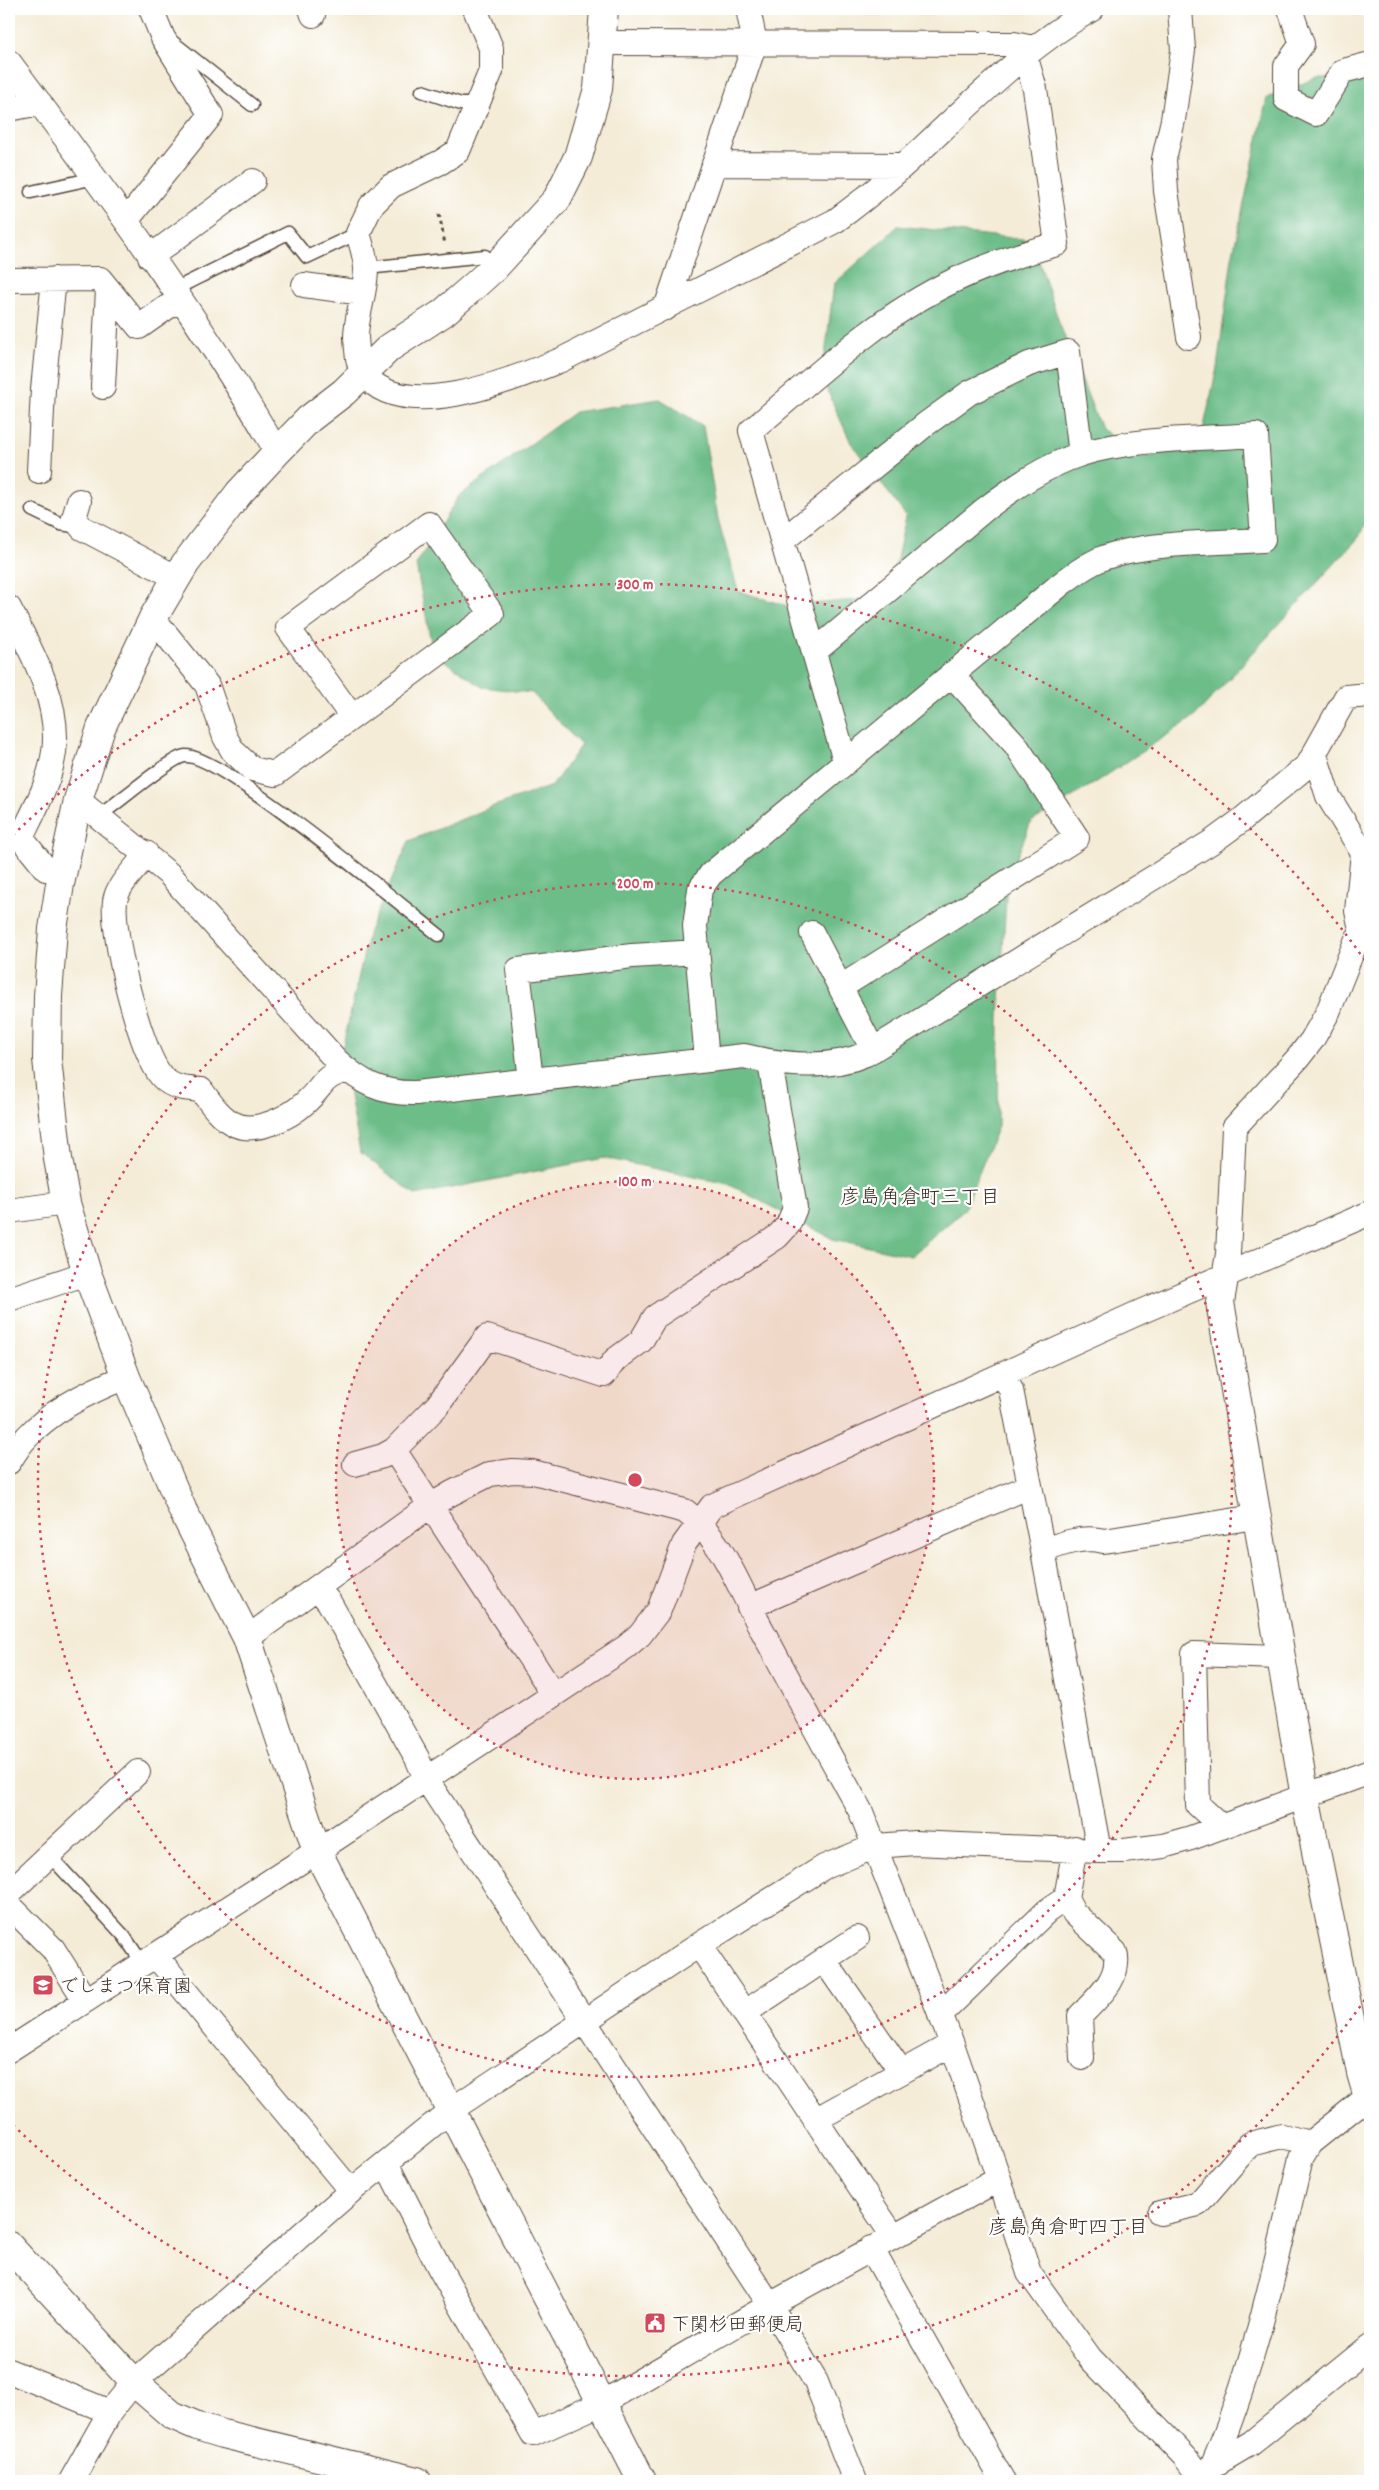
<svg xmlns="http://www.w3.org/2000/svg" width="1379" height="2490" viewBox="0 0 1379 2490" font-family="Dekko,'Klee One',sans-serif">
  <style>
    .forest { fill: #6dbd89; stroke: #547454 }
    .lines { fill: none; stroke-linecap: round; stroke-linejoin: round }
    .service-casing { stroke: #57473a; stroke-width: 15 }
    .minor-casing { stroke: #57473a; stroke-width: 26 }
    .tertiary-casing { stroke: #57473a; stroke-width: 30 }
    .path { stroke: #57473a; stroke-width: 3; stroke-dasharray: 4 4; stroke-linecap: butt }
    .service { stroke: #fff; stroke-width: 12 }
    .minor { stroke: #fff; stroke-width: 24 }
    .tertiary { stroke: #fff; stroke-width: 28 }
    .ring { fill: none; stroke: #d1495b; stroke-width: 2.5; stroke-dasharray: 2.5 5 }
    .labels { text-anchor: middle; stroke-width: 4.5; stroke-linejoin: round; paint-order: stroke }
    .poi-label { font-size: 19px; fill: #3b2a1e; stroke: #fff; text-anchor: start }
    .neighbourhood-label { font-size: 20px; fill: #3b2a1e; stroke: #fff }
    .centre { fill: #d1495b; stroke: #fff; stroke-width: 2.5 }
    .ring-label { font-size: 15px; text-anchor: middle; font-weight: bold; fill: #d1495b; stroke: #fff; stroke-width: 4.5; stroke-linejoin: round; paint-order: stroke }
  </style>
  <rect width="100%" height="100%" fill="#fff"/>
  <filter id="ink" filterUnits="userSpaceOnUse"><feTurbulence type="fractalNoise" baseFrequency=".02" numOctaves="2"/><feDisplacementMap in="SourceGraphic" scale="10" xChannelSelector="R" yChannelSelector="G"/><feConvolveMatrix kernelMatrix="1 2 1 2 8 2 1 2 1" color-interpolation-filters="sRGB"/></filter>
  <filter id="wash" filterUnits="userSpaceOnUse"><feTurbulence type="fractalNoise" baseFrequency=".0096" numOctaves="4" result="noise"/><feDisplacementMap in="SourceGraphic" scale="20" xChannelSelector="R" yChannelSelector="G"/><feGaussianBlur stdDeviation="1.12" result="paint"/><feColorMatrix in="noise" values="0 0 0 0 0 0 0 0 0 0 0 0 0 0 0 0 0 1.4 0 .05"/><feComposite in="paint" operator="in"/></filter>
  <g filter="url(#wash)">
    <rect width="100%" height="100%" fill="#f4ecd7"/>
    <path class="forest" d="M1316 78H1370V512L1359 537 1194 717 1098 781 1031 822 1007 882 999 1019 998 1126 964 1210 911 1256 833 1239 728 1184 604 1158 415 1195 360 1152 342 1050 369 931 409 841 494 806 552 786 581 745 532 693 482 687 433 652 416 565 459 496 575 412 660 399 703 426 718 519 738 591 787 606 889 597 906 516 851 443 822 379 834 284 898 226 1032 240 1060 325 1101 429 1142 458 1200 444 1217 368 1232 258 1267 98Z"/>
  </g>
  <g filter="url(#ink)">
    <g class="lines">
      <g class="service-casing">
        <path id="service" d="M174 43 252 105
          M422 91 461 104H478
          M31 192 95 178
          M366 268 485 256
          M173 290 288 233 307 257 358 233
          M32 510 61 524 80 527
          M96 815 107 810C121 800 172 757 185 756 218 752 402 906 439 935
          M49 1855 124 1936 143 1964"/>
      </g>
      <g class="minor-casing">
        <path id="minor" d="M311 9 313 15
          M475 9 491 48V71L458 151 441 162 391 186 371 206 358 233C361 244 366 258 366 269 366 292 356 315 356 337 357 348 357 365 364 374 403 425 513 379 561 360L835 221C926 157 995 65 1092 9
          M1180 9 1183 50 1173 120 1164 159 1166 191 1189 337
          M1290 9 1302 44 1286 66V99L1316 114 1343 71 1370 64
          M603 43 1014 44 1033 48
          M9 62C103 188 198 315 277 452
          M9 109 40 103
          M714 164 903 165
          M126 221 211 115 163 38 151 9
          M150 257 253 181
          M9 280 100 279 139 327 179 299
          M304 285 363 293
          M666 308 755 43 748 9
          M103 387 108 289
          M39 471 43 389 54 279
          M79 501 74 518 82 528 164 571
          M782 541 926 424 969 393 1029 364 1068 352 1081 454
          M9 608C31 650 61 703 54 752 50 782 34 811 21 838L46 869
          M153 618 207 685 225 737 233 751 252 769 275 774 492 614 429 524 288 628 352 717
          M1315 755 1328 796 1363 853 1357 911 1362 933
          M845 761 751 431C814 378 877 317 953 281 986 265 1021 254 1057 244L1035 89 1025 55
          M78 800 169 874 336 1060C361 1083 382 1094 416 1093L744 1056C782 1065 829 1070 866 1054L1213 841 1239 822 1308 765 1346 697 1370 695
          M146 853C137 869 118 883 115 901 111 934 140 1052 162 1077 172 1088 186 1089 201 1090 210 1102 219 1116 232 1123 254 1136 290 1117 306 1102 325 1085 320 1077 348 1070
          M812 933 873 1050
          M841 987 1077 838 1015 744 951 674
          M707 1060 695 926 700 889 711 874 1061 584C1074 574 1088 564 1103 558 1146 542 1216 543 1263 540L1256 435C1200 439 1134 438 1081 454 1045 466 1014 487 984 510L814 652
          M531 1080 518 970 632 956 698 952
          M9 1211 66 1203
          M1224 1278 1228 1254 1234 1128 1298 1058 1312 1040 1328 1012 1357 939 1370 928
          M9 1299 87 1273
          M1003 1374 1011 1390 1043 1551
          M394 1450 545 1681 550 1696
          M9 1462C14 1454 20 1444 27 1437 52 1410 92 1390 126 1377
          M355 1464 383 1456 394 1450 437 1406 487 1337 604 1375 615 1360 641 1341 655 1317 777 1237 788 1225 795 1208 770 1063
          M317 1588 329 1602 417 1758 426 1779 770 2305 816 2382 855 2481
          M749 1607 1030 1486
          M247 1638 430 1506 452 1493 490 1474 513 1471 533 1472 685 1511C725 1542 737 1585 761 1628 794 1690 827 1751 861 1812L952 2044 999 2179 1029 2273 1090 2358 1185 2457 1203 2481
          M1222 1827 1198 1805 1194 1654 1279 1657
          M1099 1851 1043 1551C1062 1543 1083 1536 1104 1541L1255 1517
          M9 1893 138 1772
          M1066 1898 1074 1913 1115 1952C1122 1978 1097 1998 1080 2016L1082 2058
          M9 1905 53 1949 85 2000
          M699 1945 893 2236
          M156 1956 351 2191
          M824 1960 901 2071
          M744 2013 857 1938
          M940 2015 1047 1911 1066 1898 1075 1848
          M9 2050 317 1851 626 1647 640 1635 659 1610 684 1544 712 1506 1138 1313 1370 1213
          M815 2120 952 2044
          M386 2163 439 2267 533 2434 602 2403 770 2305 999 2179
          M1160 2213 1198 2204 1250 2144 1282 2136 1310 2143
          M871 2248 1003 2481
          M9 2371 110 2412
          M1212 2466C1255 2368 1276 2261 1301 2158L1310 2143 1370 2095
          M1209 2468 1251 2443 1370 2346
          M71 2481 110 2412 134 2382 351 2191 451 2110 699 1945 824 1867 876 1846 915 1843 1099 1851H1124L1163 1846 1191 1838 1370 1772"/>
      </g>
      <g class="tertiary-casing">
        <path id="tertiary" d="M604 9 598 89 578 157 557 199 495 267 474 286 443 313 389 348 344 392 309 419 277 452 239 493 185 564 153 618 101 728 78 800 60 884 53 929 48 996 47 1059 58 1159 66 1203 87 1273 126 1377 183 1511 247 1638 317 1851 642 2481
          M1224 1278 1220 1302 1305 1797 1361 2073 1370 2104
          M9 2246 134 2382 172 2415 197 2426 223 2434 417 2481"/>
      </g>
      <path class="path" d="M439 214 445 244"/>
      <use href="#service" class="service"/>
      <use href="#minor" class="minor"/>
      <use href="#tertiary" class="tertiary"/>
    </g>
  </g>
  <circle cx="635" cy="1480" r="299" fill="#d1495b" fill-opacity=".12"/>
  <g class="ring">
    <circle cx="635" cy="1480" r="299"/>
    <circle cx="635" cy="1480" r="597"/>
    <path d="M1369 1994A896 896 0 0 1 13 2125M13 835A896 896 0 0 1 1369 966"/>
  </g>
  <defs>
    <g id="school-square" transform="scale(1.125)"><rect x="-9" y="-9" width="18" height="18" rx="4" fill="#d1495b" stroke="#fff"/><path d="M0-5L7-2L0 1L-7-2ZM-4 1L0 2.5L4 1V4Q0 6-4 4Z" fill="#fff"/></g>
    <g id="civic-square" transform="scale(1.125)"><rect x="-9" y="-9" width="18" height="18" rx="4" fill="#d1495b" stroke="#fff"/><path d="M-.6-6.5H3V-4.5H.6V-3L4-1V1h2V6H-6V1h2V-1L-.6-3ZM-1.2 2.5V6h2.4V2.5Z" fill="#fff"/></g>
  </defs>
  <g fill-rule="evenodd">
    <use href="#school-square" x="43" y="1985"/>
    <use href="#civic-square" x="655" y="2323"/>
  </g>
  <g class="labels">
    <g class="poi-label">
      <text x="59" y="1992">でしまつ保育園</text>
      <text x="671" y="2330">下関杉田郵便局</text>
    </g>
    <g class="neighbourhood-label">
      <text x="920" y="1203">彦島角倉町三丁目</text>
      <text x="1068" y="2233">彦島角倉町四丁目</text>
    </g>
  </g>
  <circle cx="635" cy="1480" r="8" class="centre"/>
  <g class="ring-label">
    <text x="635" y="589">300 m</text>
    <text x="635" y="888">200 m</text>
    <text x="635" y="1186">100 m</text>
  </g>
  <rect width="1379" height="2490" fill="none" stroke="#fff" stroke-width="30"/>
</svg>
